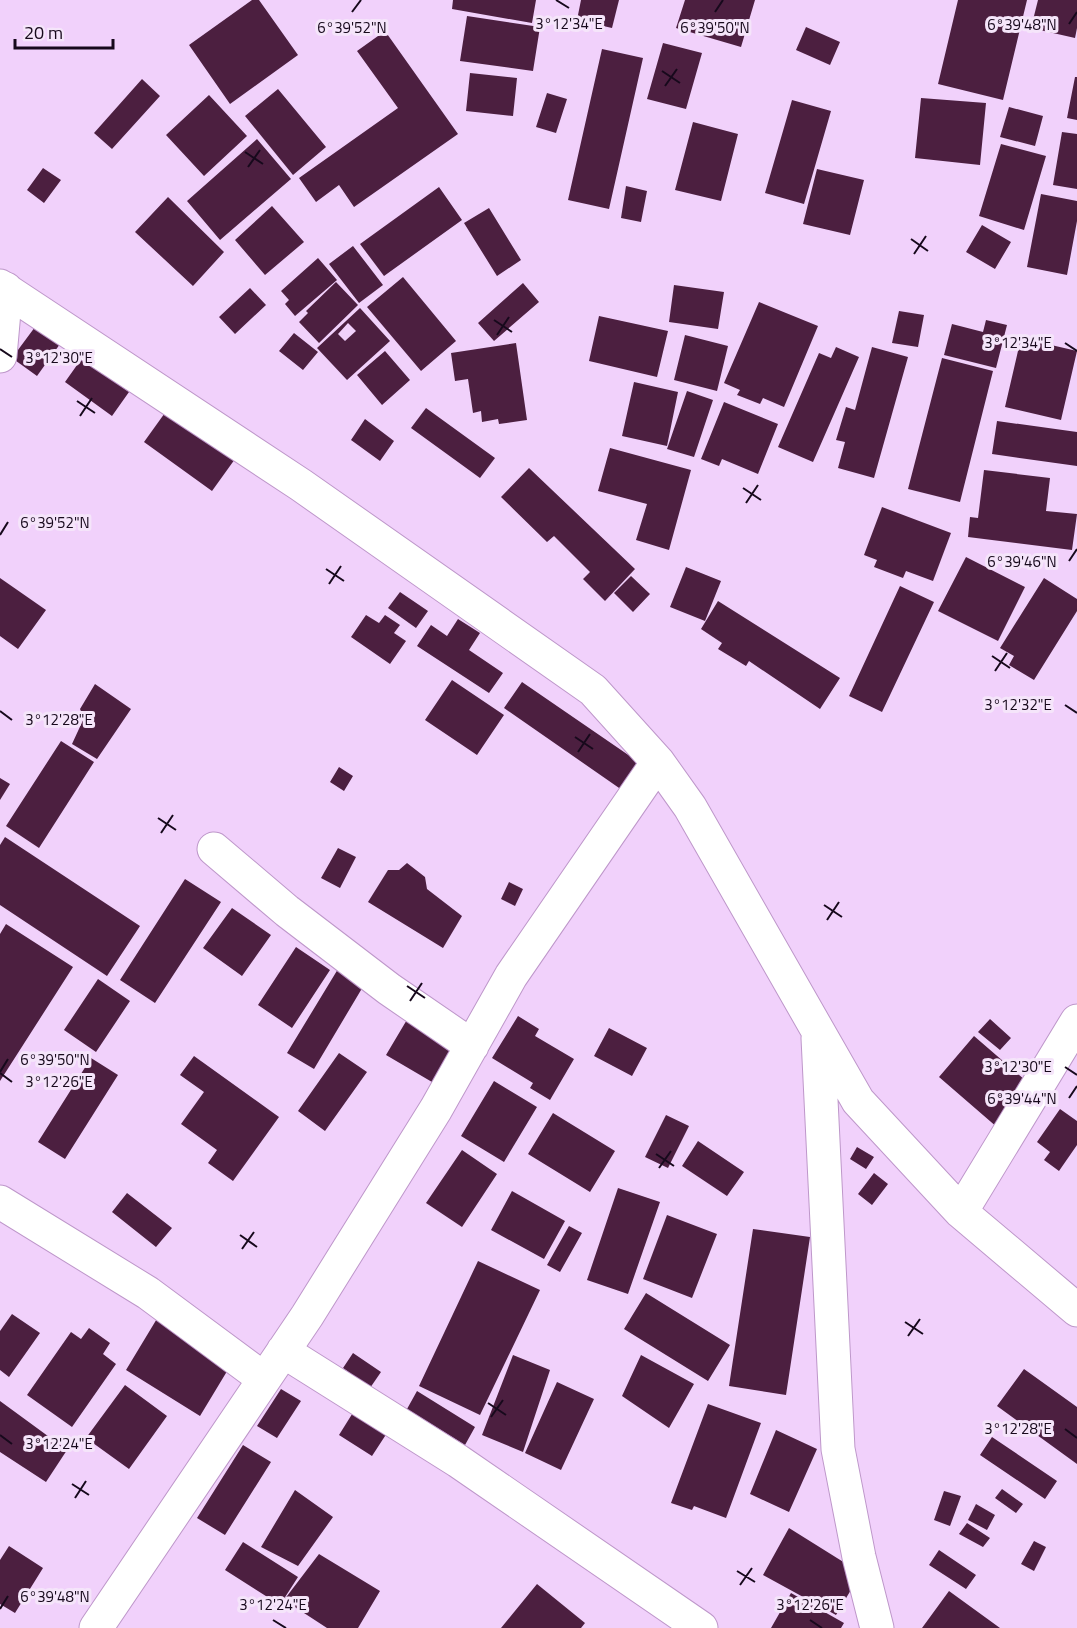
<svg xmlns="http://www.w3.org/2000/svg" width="1077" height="1628" viewBox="0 0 1077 1628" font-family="'Titillium Web',sans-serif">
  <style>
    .building { fill: #4c1f40; fill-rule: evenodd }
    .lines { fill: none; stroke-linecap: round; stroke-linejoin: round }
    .minor-casing { stroke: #be97ca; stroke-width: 35 }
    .minor { stroke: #fff; stroke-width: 33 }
    .ticks { fill: none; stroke: #17091c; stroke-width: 2 }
    .ticks-label { font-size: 15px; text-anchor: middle; fill: #17091c; stroke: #f5e5fa; stroke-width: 6; stroke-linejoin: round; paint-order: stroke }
  </style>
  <rect width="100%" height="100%" fill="#f1d1fb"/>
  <path class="building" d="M252 0H259L298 55 230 104 189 45Z
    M453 0H536L532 23 452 9Z
    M581 0H619L612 28 577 20Z
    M685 0H755L741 47 676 28Z
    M958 0H1027L1003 100 938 84Z
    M1038 0H1077V28L1075 38 1031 28Z
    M467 16 540 27 533 71 460 61Z
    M806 27 840 42 830 65 796 50Z
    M385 31 458 134 354 207 339 185 316 202 299 178 398 108 357 51Z
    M663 43 702 53 686 109 647 99Z
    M602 49 643 58 609 209 568 200Z
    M470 73 517 78 513 116 466 111Z
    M1075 77H1077V120L1067 118Z
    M142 79 160 96 112 149 94 133Z
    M278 89 326 147 293 175 245 116Z
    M547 93 567 99 556 133 536 127Z
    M209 95 247 136 204 176 166 135Z
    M921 98 986 103 980 165 915 158Z
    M792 100 831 111 804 204 765 193Z
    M1009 107 1043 116 1035 146 1000 137Z
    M693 122 738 134 721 201 675 190Z
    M1062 132 1077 134V189L1053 185Z
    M257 139 291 179 220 240 187 201Z
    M1001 144 1046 156 1024 230 979 216Z
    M43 168 61 180 44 203 27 190Z
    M817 169 864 180 850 235 803 224Z
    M626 186 647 191 641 222 621 218Z
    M439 187 462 220 384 276 360 244Z
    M1041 194 1077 201V221L1067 275 1027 267Z
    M168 197 224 252 193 286 135 232Z
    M272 206 304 242 265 275 235 240Z
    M489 208 521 260 497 276 464 223Z
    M982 225 1011 242 995 269 966 252Z
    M353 246 383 285 359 303 329 264Z
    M318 258 337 280 295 316 285 304 289 300 281 291Z
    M403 277 456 341 421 371 367 307Z
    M336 282 358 305 319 343 299 322 308 313 306 311Z
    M523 283 539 302 494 341 478 323Z
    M674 285 724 292 718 329 669 322Z
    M250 288 266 305 235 334 219 317Z
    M759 302 818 326 784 407 763 398 760 404 737 395 740 390 724 383Z
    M360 308 390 341 347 380 317 348ZM348 323 356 331 345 341 338 334Z
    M899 311 924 315 918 347 892 343Z
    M599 316 668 331 657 377 589 361Z
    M986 320 1007 325 996 368 944 355 952 324 983 332Z
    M35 327 60 344 37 376 12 358Z
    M294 333 318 352 303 370 279 351Z
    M685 335 728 346 717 391 674 380Z
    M1021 338 1077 351 1061 420 1005 407Z
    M516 343 527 420 499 424 498 419 482 422 481 411 473 413 468 379 455 381 451 353Z
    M836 347 859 357 813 462 778 447 819 353 831 358Z
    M872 347 908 357 874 478 838 468 845 442 836 440 846 407 855 410Z
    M385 351 410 380 382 405 357 375Z
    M82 358 129 392 112 416 65 382Z
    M942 358 993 371 960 502 908 489Z
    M634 382 678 392 667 446 622 436Z
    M687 391 713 400 694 457 667 449Z
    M724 402 778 424 758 474 722 459 719 466 701 459Z
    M426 408 495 458 480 478 411 428Z
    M167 410 235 459 212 491 144 442Z
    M365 419 394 441 380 461 351 440Z
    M997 421 1077 432V466L992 454Z
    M610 448 691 470 669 550 636 540 647 504 598 491Z
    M529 468 635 569 605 601 583 579 590 572 554 536 547 542 501 497Z
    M984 470 1050 478 1046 511 1077 514 1072 550 968 537 970 517 978 518Z
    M882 507 951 533 933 581 906 571 903 578 874 567 877 560 864 555Z
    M966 557 1025 587 998 641 938 611Z
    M686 567 721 581 705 621 670 607Z
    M631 576 650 594 633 612 614 593Z
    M0 578 46 610 18 649 0 636Z
    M1044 578 1077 599V611L1034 680 1009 665 1014 656 1000 648Z
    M900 586 934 602 882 712 849 696Z
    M400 592 428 611 416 628 388 608Z
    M718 601 840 678 820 709 749 661 746 666 718 649 722 643 701 629Z
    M366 615 379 623 385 615 400 625 394 633 406 641 390 664 351 637Z
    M458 619 480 633 469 650 503 673 489 693 417 646 431 625 447 636Z
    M452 680 504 715 477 755 425 720Z
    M522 682 640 763 622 790 504 708Z
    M95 684 131 709 97 759 72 744 84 718 80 709Z
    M61 741 94 762 39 848 6 826Z
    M339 767 353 776 344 791 330 782Z
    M0 778 10 784 0 800Z
    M5 837 140 926 107 976 0 905V845Z
    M338 848 356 857 340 888 321 878Z
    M407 863 425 877 427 889 462 916 443 948 368 902 388 870H399Z
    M185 879 221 902 155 1003 120 980Z
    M509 882 523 889 515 906 501 899Z
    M232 908 271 935 242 976 203 948Z
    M6 924 73 967 0 1081V934Z
    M296 947 330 970 292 1028 258 1005Z
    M338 969 364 985 314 1069 287 1053Z
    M98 979 130 1001 96 1052 64 1030Z
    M518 1016 539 1029 535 1036 574 1059 550 1100 530 1088 533 1083 492 1058Z
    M408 1018 454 1045 432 1082 386 1055Z
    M990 1019 1011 1038 1000 1050 978 1032Z
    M609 1028 647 1048 632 1076 594 1056Z
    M974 1036 1033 1087 998 1128 939 1077Z
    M339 1053 367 1072 325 1131 298 1111Z
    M194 1056 279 1117 233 1181 208 1163 217 1150 181 1124 204 1092 180 1075Z
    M91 1058 118 1075 65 1159 38 1142Z
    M494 1081 537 1107 504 1162 461 1136Z
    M1060 1109 1077 1121V1145L1059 1171 1044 1160 1050 1152 1037 1142Z
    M553 1113 615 1151 590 1192 528 1154Z
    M666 1115 689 1126 668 1168 645 1157Z
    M698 1141 744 1172 727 1196 682 1166Z
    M857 1147 874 1157 866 1169 850 1159Z
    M462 1150 497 1174 462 1227 426 1203Z
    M874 1173 888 1184 872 1205 858 1194Z
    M618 1188 660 1202 628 1294 587 1280Z
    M512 1191 565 1221 544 1259 491 1230Z
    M127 1193 172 1228 156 1247 112 1212Z
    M667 1215 717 1234 692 1298 643 1279Z
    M569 1226 582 1233 560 1272 547 1265Z
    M753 1229 810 1237 786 1395 729 1386Z
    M478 1261 540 1290 480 1415 419 1386Z
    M646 1293 730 1345 708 1381 624 1329Z
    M12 1314 40 1333 9 1377 0 1370V1331Z
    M158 1317 232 1363 200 1416 126 1370Z
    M89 1328 110 1343 103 1354 116 1364 72 1427 27 1395 71 1332 81 1339Z
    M353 1353 381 1372 370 1388 343 1368Z
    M513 1355 550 1370 523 1452 482 1435Z
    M641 1355 694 1384 669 1428 622 1396Z
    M1024 1369 1077 1407V1464L997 1406Z
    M557 1382 594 1399 561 1470 525 1453Z
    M125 1385 167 1416 129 1469 86 1438Z
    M281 1389 301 1401 277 1438 257 1426Z
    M417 1391 475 1427 465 1445 407 1409Z
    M0 1401 67 1450 46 1482 0 1452Z
    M708 1404 761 1423 726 1518 694 1506 692 1510 671 1503Z
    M354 1411 387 1433 372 1456 339 1435Z
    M776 1430 817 1449 789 1512 750 1494Z
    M992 1437 1057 1481 1045 1499 980 1455Z
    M243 1445 271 1462 225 1535 197 1518Z
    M1002 1489 1023 1504 1016 1513 995 1498Z
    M295 1490 333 1517 298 1566 261 1547Z
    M944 1491 961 1496 950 1526 934 1520Z
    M976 1504 995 1515 987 1530 968 1520Z
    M967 1523 990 1538 983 1547 959 1534Z
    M789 1528 861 1573 836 1615 763 1575Z
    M1034 1541 1046 1547 1034 1571 1021 1564Z
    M243 1542 298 1577 280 1605 225 1570Z
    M9 1546 43 1568 15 1613 0 1604V1560Z
    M939 1550 976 1575 966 1589 929 1565Z
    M319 1554 380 1591 358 1628H327L284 1600Z
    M537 1584 585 1623 581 1628H501Z
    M949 1591 1000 1628H922Z
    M791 1593 844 1623 841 1628H771Z"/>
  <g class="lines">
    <g class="minor-casing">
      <path id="minor" d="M0 286 301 485 593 690 658 762 690 807 858 1101 961 1212 1077 1310
        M0 356 6 289
        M214 849 287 911 389 989 472 1046
        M818 1038 838 1449 859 1557 877 1628
        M0 1202 148 1293 264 1379
        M961 1212 1077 1021
        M283 1351 458 1461 701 1628
        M96 1628 307 1316 436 1109 511 976 658 762"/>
    </g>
    <use href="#minor" class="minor"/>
  </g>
  <path class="ticks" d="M556 0 569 8M352 12 361 0M715 12 723 0M1069 24 1077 12M662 71 680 83M665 86 677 69M245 152 263 164M248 167 260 150M911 239 928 251M914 254 926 236M494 320 512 332M497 335 509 317M1065 343 1077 351M0 349 12 357M77 401 95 413M80 416 92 398M743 488 761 500M746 503 758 485M0 535 8 522M1069 561 1077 549M326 569 344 581M329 584 341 566M992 656 1010 668M995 671 1007 653M1065 705 1077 713M0 711 12 720M575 737 593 749M578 752 590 734M158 818 176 830M161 833 173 815M824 905 842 917M827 920 839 902M407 986 425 998M410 1001 422 983M1065 1067 1077 1075M0 1072 8 1059M0 1073 12 1082M1069 1098 1077 1086M656 1154 674 1166M659 1168 671 1151M240 1235 257 1247M242 1249 254 1232M905 1322 923 1334M908 1336 920 1319M488 1403 506 1415M491 1417 503 1400M1065 1429 1077 1438M0 1435 12 1444M72 1484 89 1495M75 1498 86 1481M737 1571 755 1582M740 1585 752 1568M0 1609 8 1596M273 1620 286 1628M810 1620 822 1628"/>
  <g class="ticks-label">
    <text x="569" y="29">3°12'34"E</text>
    <text x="1022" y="30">6°39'48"N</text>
    <text x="352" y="33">6°39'52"N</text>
    <text x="715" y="33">6°39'50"N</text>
    <text x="1018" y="348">3°12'34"E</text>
    <text x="59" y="363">3°12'30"E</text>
    <text x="55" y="528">6°39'52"N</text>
    <text x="1022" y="567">6°39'46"N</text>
    <text x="1018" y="710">3°12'32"E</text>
    <text x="59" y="725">3°12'28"E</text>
    <text x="55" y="1065">6°39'50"N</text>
    <text x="1018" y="1072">3°12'30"E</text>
    <text x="59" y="1087">3°12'26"E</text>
    <text x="1022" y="1104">6°39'44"N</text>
    <text x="1018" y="1434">3°12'28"E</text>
    <text x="59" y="1449">3°12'24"E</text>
    <text x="55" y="1602">6°39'48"N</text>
    <text x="273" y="1610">3°12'24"E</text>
    <text x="810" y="1610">3°12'26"E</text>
  </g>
  <path d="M15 39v9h98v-9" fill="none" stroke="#17091c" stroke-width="3"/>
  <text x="24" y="39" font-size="18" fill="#17091c" stroke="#f5e5fa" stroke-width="4.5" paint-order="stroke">20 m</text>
</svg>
